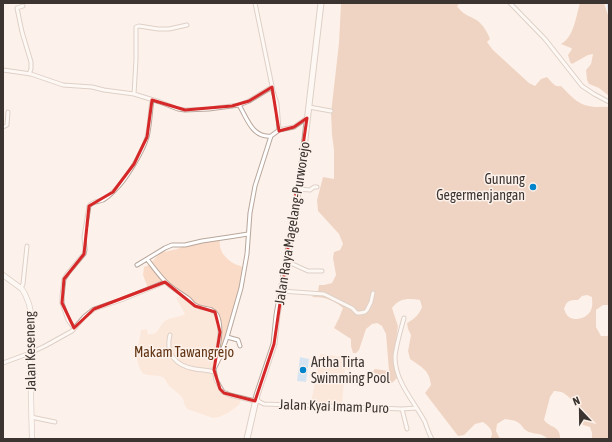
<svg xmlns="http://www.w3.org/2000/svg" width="612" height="442" viewBox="0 0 612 442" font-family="'Asap Condensed',sans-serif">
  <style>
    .green { fill: #fadbc8 }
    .forest { fill: #e0b092; fill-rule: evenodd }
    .water { fill: #a6d3f8 }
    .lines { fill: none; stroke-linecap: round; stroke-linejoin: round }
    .stream { stroke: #a6d3f8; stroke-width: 1 }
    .street-casing { stroke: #b8a79c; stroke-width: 5 }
    .secondary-casing { stroke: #b8a79c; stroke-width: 6 }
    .primary-casing { stroke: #b8a79c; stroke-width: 7 }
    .street { stroke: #fff; stroke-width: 3 }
    .secondary { stroke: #fff; stroke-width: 4.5 }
    .primary { stroke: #fff; stroke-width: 5 }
    .marked { fill: none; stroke: #d62828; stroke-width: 3; stroke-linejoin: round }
    .poi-dot { fill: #0085cc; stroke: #fdf2eb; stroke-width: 1.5 }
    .labels { text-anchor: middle; stroke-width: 3; stroke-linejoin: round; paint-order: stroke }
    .poi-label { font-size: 14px; fill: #3c3430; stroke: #fdf2eb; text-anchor: end }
    .street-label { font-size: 14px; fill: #3c3430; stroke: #fdf2eb }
    .park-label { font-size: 14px; fill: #613312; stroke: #fdf2eb }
  </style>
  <rect width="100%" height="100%" fill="#fdf2eb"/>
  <path class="green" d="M200 240H220C218 250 226 260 235 264 239 266 241 265 244 269 241 288 235 305 229 322 227 329 226 337 224 343 220 353 213 362 214 372 215 377 219 388 222 392 227 398 236 395 241 399L239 405 228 413 219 417 213 418 187 409 185 406 183 399 180 395 169 386 164 378 160 376 147 375 142 373 138 364 136 352 139 342 141 330 147 329 148 334C159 336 158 326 165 321 169 318 178 317 184 315L185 314 176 298 179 297V293L164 283 148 288 143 275 144 267 149 265 160 253 177 249Z
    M320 354 352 358 350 370 345 369 342 406 311 403Z"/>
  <path class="forest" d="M341 3H460L457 6C464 16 469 15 478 21 483 25 488 33 490 39L487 42 493 50 529 83 535 86 541 79 547 77C551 81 555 88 561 86 569 94 577 104 589 106 596 108 603 106 609 107V305H603L596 310V327L601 336H607L609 335V438L604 439H592V433L590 427 583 425C579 419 581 416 579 410 577 405 566 393 561 392 560 392 555 391 554 391L550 397 544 420C550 428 561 426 560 439H547V438C539 432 537 435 529 432 524 430 523 427 520 424 516 420 510 420 505 419L497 424 496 431 499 437 502 439H490C495 432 489 426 483 422L475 424 464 435 458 436 425 393 431 385C429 369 422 368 410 359L408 351 411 335 408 329 407 323C414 319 419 315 422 307L420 300C408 298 399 298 392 308L398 326 394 356V367L397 378 393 382 389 384 380 382 378 379V375L373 372 374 370 375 369 389 371 386 334 382 326 377 323 372 324 366 329 359 350 356 353H353L351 346V339L334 328 339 318 343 308C334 300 325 297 312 297L318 291 319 285H324L332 283 336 275 333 258 334 252 340 250 343 244 339 234 318 211 317 200 323 177 334 179V150L332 135 331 113 339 43ZM587 295 592 297C592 301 593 305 591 310 588 317 577 322 569 317 566 315 565 311 564 309 567 300 570 300 578 300L582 296Z
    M580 3H604L608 15 609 26V96L599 88 589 84 587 80 586 70 591 64 593 54 588 55 572 64 570 62 568 55 572 49 571 48 561 44C574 37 576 16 580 3Z"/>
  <path class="water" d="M300 357 309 359 306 382 297 381Z"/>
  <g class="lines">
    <path class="stream" d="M607 3 609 14"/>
    <g class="street-casing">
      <path id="street" d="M255 3 273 91 277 104 279 130 271 136 255 186 250 213 247 254 241 288 227 337 220 357 214 369 216 380 223 392 230 395 255 401
        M510 3 545 39 582 86 594 94 609 102
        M23 6 17 8 22 32 31 62V69L29 74
        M3 70 31 74 63 85 92 87 104 90 134 94 160 102 178 109 185 110 209 109 239 105 249 101 272 87
        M134 94 136 60V27L139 26 158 29H169L187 25
        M239 105C247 118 252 138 271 136
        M309 107 331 111
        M3 127 7 125 8 112
        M279 130 294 127 307 118
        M298 189 310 190 314 187H317
        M147 259C154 268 160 277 169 285 175 290 182 294 189 299 191 301 193 304 195 305 202 310 212 306 217 315 223 328 218 347 216 361
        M286 261 308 271H322
        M137 265 165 248 172 245H185L202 241 229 237 248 234
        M21 288 23 284 27 246
        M281 291 324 294 352 308 357 313H360L365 312 367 310 371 302 373 293
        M404 318C401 329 396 346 395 357 395 382 414 401 425 422 427 428 429 434 432 439
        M74 328 68 320 62 303V296L64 279 68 273 84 254 85 250 84 237 89 206C93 201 97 202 103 200 107 198 111 194 115 190 126 180 143 151 147 137 150 126 150 112 152 100
        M170 335C165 354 176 366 195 369 201 370 207 370 214 372
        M227 337 238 340 240 346
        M3 363 30 353 45 346 72 331 84 317 94 309 121 300 165 282
        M257 397 258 401 264 404 378 408 402 409 416 408
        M402 409 407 429
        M31 417 55 422"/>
    </g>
    <g class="secondary-casing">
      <path id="secondary" d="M3 275 22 289 25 294 29 304 32 318 30 353 32 439"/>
    </g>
    <g class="primary-casing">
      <path id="primary" d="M247 439 257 395 274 344 277 315 294 217 301 173 321 3"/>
    </g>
    <use href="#street" class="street"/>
    <use href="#secondary" class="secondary"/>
    <use href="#primary" class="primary"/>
  </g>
  <path d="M0 0H612V442H0ZM272 87 279 131 294 127 307 118 274 344 255 401 224 393 220 389 214 370 220 332 215 312 195 306 165 282 94 309 74 328 62 303 64 279 84 254 89 206 113 192 134 164 147 137 152 100 185 110 232 106 249 101Z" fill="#fdf2eb" fill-opacity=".55" fill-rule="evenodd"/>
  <path class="marked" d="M272 87 279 131 294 127 307 118 274 344 255 401 224 393 220 389 214 370 220 332 215 312 195 306 165 282 94 309 74 328 62 303 64 279 84 254 89 206 113 192 134 164 147 137 152 100 185 110 232 106 249 101Z"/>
  <g class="poi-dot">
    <circle cx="533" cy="187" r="4"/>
    <circle cx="303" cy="370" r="4"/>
  </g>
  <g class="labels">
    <g class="poi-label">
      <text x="525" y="184">Gunung<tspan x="525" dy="16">Gegermenjangan</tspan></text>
      <text x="311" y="367" text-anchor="start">Artha Tirta<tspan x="311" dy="16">Swimming Pool</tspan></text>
    </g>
    <g class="street-label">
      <text transform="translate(292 223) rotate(-81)" y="5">Jalan Raya Magelang-Purworejo</text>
      <text transform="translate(30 351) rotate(-91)" y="5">Jalan Keseneng</text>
      <text transform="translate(334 406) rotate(2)" y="5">Jalan Kyai Imam Puro</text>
    </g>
    <g class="park-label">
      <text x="184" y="357">Makam Tawangrejo</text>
    </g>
  </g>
  <rect width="612" height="442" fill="none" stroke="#3c3430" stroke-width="8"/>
  <g transform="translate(580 410) rotate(338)" stroke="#fdf2eb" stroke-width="3" paint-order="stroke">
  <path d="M0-3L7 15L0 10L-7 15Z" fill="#3c3430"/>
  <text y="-6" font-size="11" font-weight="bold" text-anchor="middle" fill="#3c3430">N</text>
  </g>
</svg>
